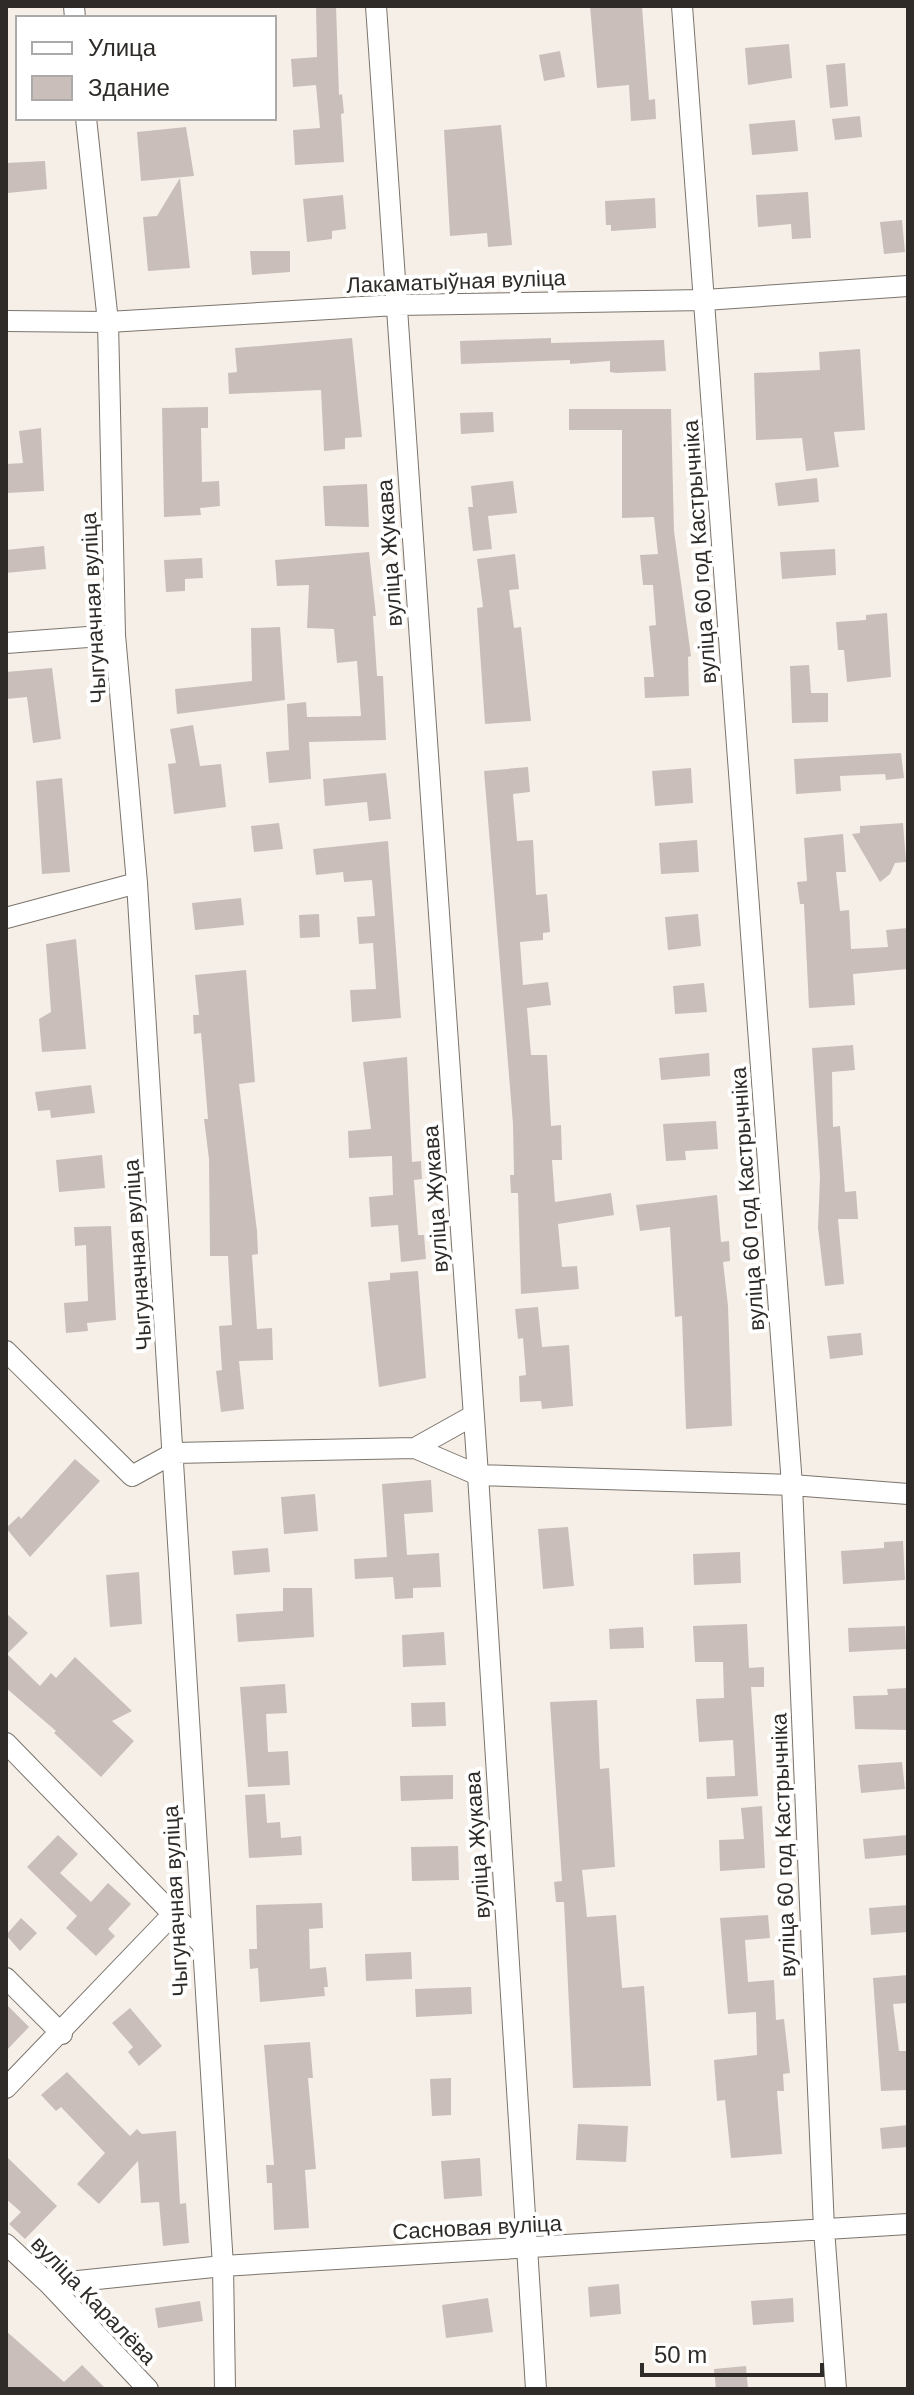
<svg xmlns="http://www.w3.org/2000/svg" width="914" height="2395" viewBox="0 0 914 2395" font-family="Helvetica,sans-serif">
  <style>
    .building { fill: #cabebb }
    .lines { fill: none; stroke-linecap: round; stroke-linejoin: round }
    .minor-casing { stroke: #7a746c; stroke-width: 22 }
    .minor { stroke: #fff; stroke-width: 20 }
    .labels { text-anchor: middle; stroke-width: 8; stroke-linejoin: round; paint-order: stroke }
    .street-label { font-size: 22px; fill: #2e2b28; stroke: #fff }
  </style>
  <rect width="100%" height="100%" fill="#f6efe7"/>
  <path class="building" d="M316 6H336L339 95 342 94 344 113 341 114 344 162 295 165 293 130 320 128 316 85 293 87 291 59 317 57Z
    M590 6H642L649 100 655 99 656 119 631 121 629 85 597 88Z
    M789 44 792 78 748 85 745 48Z
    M560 51 565 77 544 81 539 55Z
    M845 63 848 106 830 108 826 65Z
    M860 116 862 137 835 140 832 119Z
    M795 120 798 151 752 155 749 124Z
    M501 125 512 245 488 247 487 233 450 236 444 130Z
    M186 127 194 176 141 181 137 132Z
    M45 161 47 189 8 193 6 163Z
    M180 178 190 268 148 271 143 217 157 216Z
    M808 192 811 238 792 239 791 224 758 227 756 195Z
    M343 195 346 229 332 231V239L307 242 303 199Z
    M655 198 656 228 611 231V225H606L605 201Z
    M902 220 905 252 884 254 880 222Z
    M250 251H290V272L252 275Z
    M352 338 362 437 345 438V449L324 451 321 390 229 394 228 373 237 372 235 348Z
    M551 338V343L664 340 666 371 616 373 610 372V361L570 364V360L461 364 460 341Z
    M860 349 865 430 834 432 839 467 806 471 802 438 756 440 754 373 820 370 819 352Z
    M208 407V428H201L202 482 219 481 220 506 200 508 201 515 164 517 162 408Z
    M569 409H671L674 531 691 656 688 657 689 696 645 698 644 677H654L649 626 656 625 653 585H643L640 555 658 554 654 517 622 518V430H569Z
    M493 412 494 432 461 434 460 413Z
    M41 428 44 491 7 493 6 464 23 463 19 431Z
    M817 478 819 502 778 506 775 483Z
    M513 481 517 513 488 516 492 549 473 551 468 507H473L471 486Z
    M367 484 369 527 325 526 323 486Z
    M44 546 46 569 6 573V550Z
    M835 549 836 575 782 579 780 552Z
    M369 552 376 616H373L377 676H383L386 740 309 742 311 779 269 783 266 752 289 750 287 704 306 702 307 717 361 716 357 661 337 663 334 629 307 628 309 585 277 586 275 560Z
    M515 554 519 589 509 590 514 628 521 627 531 721 485 724 477 608 483 607 477 559Z
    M202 558 203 578 185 579V591L166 592 164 560Z
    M887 613 891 677 847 682 844 650H838L836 622 866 620V615Z
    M280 627 285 700 177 714 175 689 252 681 251 628Z
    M809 665 811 693H828V722L792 723 790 666Z
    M52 668 61 739 33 743 27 697 6 699V672Z
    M193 725 200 766 221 764 226 807 174 814 168 764 176 763 170 729Z
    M901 753 904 778 886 780 885 774 840 776 841 791 796 794 794 759Z
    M528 767 530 792 513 794 517 841 533 840 536 895 547 894 550 932 543 933V940L520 942 523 985 548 982 551 1005 527 1008 531 1055H547L551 1126 561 1125 562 1160H552L555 1202 611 1193 614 1215 558 1224 562 1267 577 1266 579 1289 521 1294 518 1193H511L510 1175H514L513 1124 484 771Z
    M691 768 693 803 655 806 652 771Z
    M386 773 391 819 369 821 367 802 325 806 323 779Z
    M62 778 70 872 42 874 36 781Z
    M279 823 283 849 254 852 251 826Z
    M903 823 906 862 895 863 890 874 880 882 852 834 860 833V826Z
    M843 834 846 872H836L840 911 849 910 851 949 888 947 886 930 908 928V969L853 974 855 1005 809 1008 804 904H800L797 882 807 881 804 838Z
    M697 840 699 872 661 874 659 843Z
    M388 841 401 1018 352 1022 350 990 376 989 373 943 359 944 357 917 375 916 372 880 344 882 343 872 316 875 313 849Z
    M241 898 244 925 195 930 192 903Z
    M319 914 320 937 300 938 299 915Z
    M698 914 701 946 668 950 665 917Z
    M76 939 86 1049 42 1052 39 1019 51 1012 46 944Z
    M246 970 255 1082 239 1084 257 1231 258 1254 252 1255 257 1329 272 1328 273 1360 239 1361 244 1409 221 1412 216 1371 222 1370 219 1326 232 1325 228 1256H210L209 1159 204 1119H208L201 1033 194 1034 193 1015H199L195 975Z
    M704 983 707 1012 675 1014 673 986Z
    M853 1045 855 1070 832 1072 833 1127 840 1126 845 1192 856 1191 858 1219H838L844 1284 825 1286 818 1228 820 1177 812 1048Z
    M709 1053 710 1076 661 1080 659 1058Z
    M407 1057 412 1162 421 1161 422 1179 414 1180 418 1235H424L426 1259 401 1262 398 1225 371 1227 369 1197 393 1195 392 1156 349 1158 348 1131 371 1129 363 1062Z
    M91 1085 95 1113 51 1118 50 1110 38 1111 35 1092Z
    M716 1121 718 1149 685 1151 686 1160 666 1161 663 1124Z
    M102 1155 105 1188 59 1192 56 1160Z
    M717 1195 721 1242 729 1241 730 1261 723 1262 728 1306 732 1426 686 1429 682 1316 675 1317 670 1227 640 1231 636 1205Z
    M111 1226 116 1320 87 1323 88 1331 66 1333 64 1303 88 1301 86 1245 75 1246 74 1227Z
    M418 1271 426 1378 379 1387 368 1282 390 1280V1273Z
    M538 1307 542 1347 569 1345 573 1406 542 1409 541 1401 520 1402 519 1376 526 1375 523 1338 518 1339 515 1309Z
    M861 1333 863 1355 830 1359 827 1336Z
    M75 1459 100 1481 30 1557 6 1528 19 1516 21 1519Z
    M431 1480 433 1512 404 1514 407 1555 439 1553 441 1587 413 1588V1598L395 1599 393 1577 355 1579 354 1559 387 1557 382 1484Z
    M315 1494 318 1531 284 1534 281 1497Z
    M568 1527 574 1586 543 1589 538 1529Z
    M903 1541 905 1580 843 1584 841 1551 884 1548V1542Z
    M268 1548 270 1572 234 1575 232 1551Z
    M740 1552 741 1583 694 1585 693 1554Z
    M139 1572 142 1624 110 1627 106 1575Z
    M283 1588H312L314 1637 238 1642 236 1614 283 1611Z
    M6 1613 28 1633 7 1654 40 1686 51 1673 56 1678 75 1657 132 1711 112 1721 134 1741 101 1777 54 1733 56 1731 6 1688Z
    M747 1624 749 1668 764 1667V1687H751L758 1796 707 1799 706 1777 735 1776 733 1740 699 1742 696 1699 724 1698 723 1662H695L693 1626Z
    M905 1626 906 1649 849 1652 848 1628Z
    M643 1627 644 1648 610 1649 609 1629Z
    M444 1632 446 1665 403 1667 402 1635Z
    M285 1684 287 1713 266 1714 268 1752 288 1751 290 1785 248 1787 240 1687Z
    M908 1688V1730L855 1729 853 1696 888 1695 887 1689Z
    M597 1700 600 1769 609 1768 615 1867 582 1870 587 1917 616 1915 622 1988 644 1986 651 2086 573 2088 564 1902H556L554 1882 562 1881 550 1702Z
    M445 1702 446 1726 412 1727 411 1703Z
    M902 1762 905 1789 861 1793 858 1765Z
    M453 1775V1799L401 1801 400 1776Z
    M265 1794 267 1823 280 1822 281 1838 301 1836 302 1855 249 1858 245 1795Z
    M762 1806 765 1868 720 1871 719 1840 744 1839 741 1808Z
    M58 1835 78 1854 60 1873 91 1902 108 1883 131 1904 108 1929 115 1936 96 1956 66 1928 77 1916 27 1867Z
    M908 1835V1855L865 1859 863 1839Z
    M458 1846 459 1880 412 1881 411 1847Z
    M322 1903 323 1928 309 1929 310 1969 326 1967 328 1987H324L325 1996 260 2002 258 1968 250 1969 249 1949H257L256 1905Z
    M908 1905V1932L871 1935 869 1908Z
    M768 1915 770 1938 745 1940 748 1982 774 1980 776 2020 784 2019 790 2073 783 2074 784 2091H777L782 2154 731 2158 725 2100 717 2101 714 2060 757 2055 756 2012 728 2014 720 1918Z
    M21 1918 37 1933 20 1951 6 1935Z
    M411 1952 412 1979 366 1981 365 1954Z
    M908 1975V2003L893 2004 899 2051H908V2090L881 2091 873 1978Z
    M471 1987 472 2014 416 2017 415 1989Z
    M6 2004 29 2027 6 2051Z
    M130 2008 162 2046 139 2066 128 2052 133 2047 112 2023Z
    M310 2042 313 2078H308L316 2169 305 2170 309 2228 274 2230 272 2183H267L266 2165H274L264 2045Z
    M67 2072 130 2136 137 2129 142 2134 176 2131 180 2204 186 2203 189 2243 163 2246 159 2202 141 2203 138 2161 99 2204 77 2184 105 2153 61 2107 56 2111 41 2095Z
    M451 2078V2115L432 2116 430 2079Z
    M578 2124 628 2126 626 2162 576 2160Z
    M908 2125V2147L882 2149 880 2128Z
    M6 2156 57 2206 25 2239 9 2224 21 2212 6 2199Z
    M480 2158 482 2196 444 2199 441 2161Z
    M619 2284 621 2314 590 2317 588 2287Z
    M488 2298 493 2332 446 2338 442 2305Z
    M793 2298 794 2322 753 2325 751 2301Z
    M200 2301 203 2321 158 2328 155 2308Z
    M6 2331 64 2382 82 2365 106 2389H6Z
    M746 2366 748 2389H716L714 2369Z"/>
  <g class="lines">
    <g class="minor-casing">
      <path id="minor" d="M74 6 75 18
        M376 6 478 1475 536 2389
        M682 6 792 1485 824 2229 836 2389
        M86 118 108 322 115 635 137 883 223 2266 225 2389
        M6 321 108 322 396 305 705 300 908 286
        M6 643 115 635
        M6 918 137 883
        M6 1351 132 1476 174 1453 415 1448 478 1475 792 1485 908 1494
        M415 1448 474 1415
        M6 1743 201 1943
        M6 1978 62 2034
        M6 2088 172 1915
        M6 2244 49 2284 148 2389
        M49 2284 223 2266 908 2224"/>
    </g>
    <use href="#minor" class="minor"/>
  </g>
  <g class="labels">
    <g class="street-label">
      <text transform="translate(456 281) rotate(-2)" y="8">Лакаматыўная вуліца</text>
      <text transform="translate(699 552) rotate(-94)" y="8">вуліца 60 год Кастрычніка</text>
      <text transform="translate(389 553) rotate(-94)" y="8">вуліца Жукава</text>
      <text transform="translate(93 608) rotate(-93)" y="8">Чыгуначная вуліца</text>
      <text transform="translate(435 1199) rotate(-94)" y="8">вуліца Жукава</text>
      <text transform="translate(747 1199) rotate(-94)" y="8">вуліца 60 год Кастрычніка</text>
      <text transform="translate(137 1255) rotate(-94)" y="8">Чыгуначная вуліца</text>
      <text transform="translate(477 1845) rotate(-94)" y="8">вуліца Жукава</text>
      <text transform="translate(783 1845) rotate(-92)" y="8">вуліца 60 год Кастрычніка</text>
      <text transform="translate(175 1901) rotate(-93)" y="8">Чыгуначная вуліца</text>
      <text transform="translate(477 2227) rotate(-3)" y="8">Сасновая вуліца</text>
      <text transform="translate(94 2300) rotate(46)" y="8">вуліца Каралёва</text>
    </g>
  </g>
  <rect width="914" height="2395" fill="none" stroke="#2e2b28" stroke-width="16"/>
  <rect x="16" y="16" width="260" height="104" fill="#ffffff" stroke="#abaaa9" stroke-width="2"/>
  <rect x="32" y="42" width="40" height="12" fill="#ffffff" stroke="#abaaa9" stroke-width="2"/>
  <text x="88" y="56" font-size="24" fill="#2e2b28">Улица</text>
  <rect x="32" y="76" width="40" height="24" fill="#cabebb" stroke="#abaaa9" stroke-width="2"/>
  <text x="88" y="96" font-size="24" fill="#2e2b28">Здание</text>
  <path d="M642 2363v12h180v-12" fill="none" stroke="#2e2b28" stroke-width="4"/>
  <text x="654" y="2363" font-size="24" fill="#2e2b28" stroke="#ffffff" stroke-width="6" paint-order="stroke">50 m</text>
</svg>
